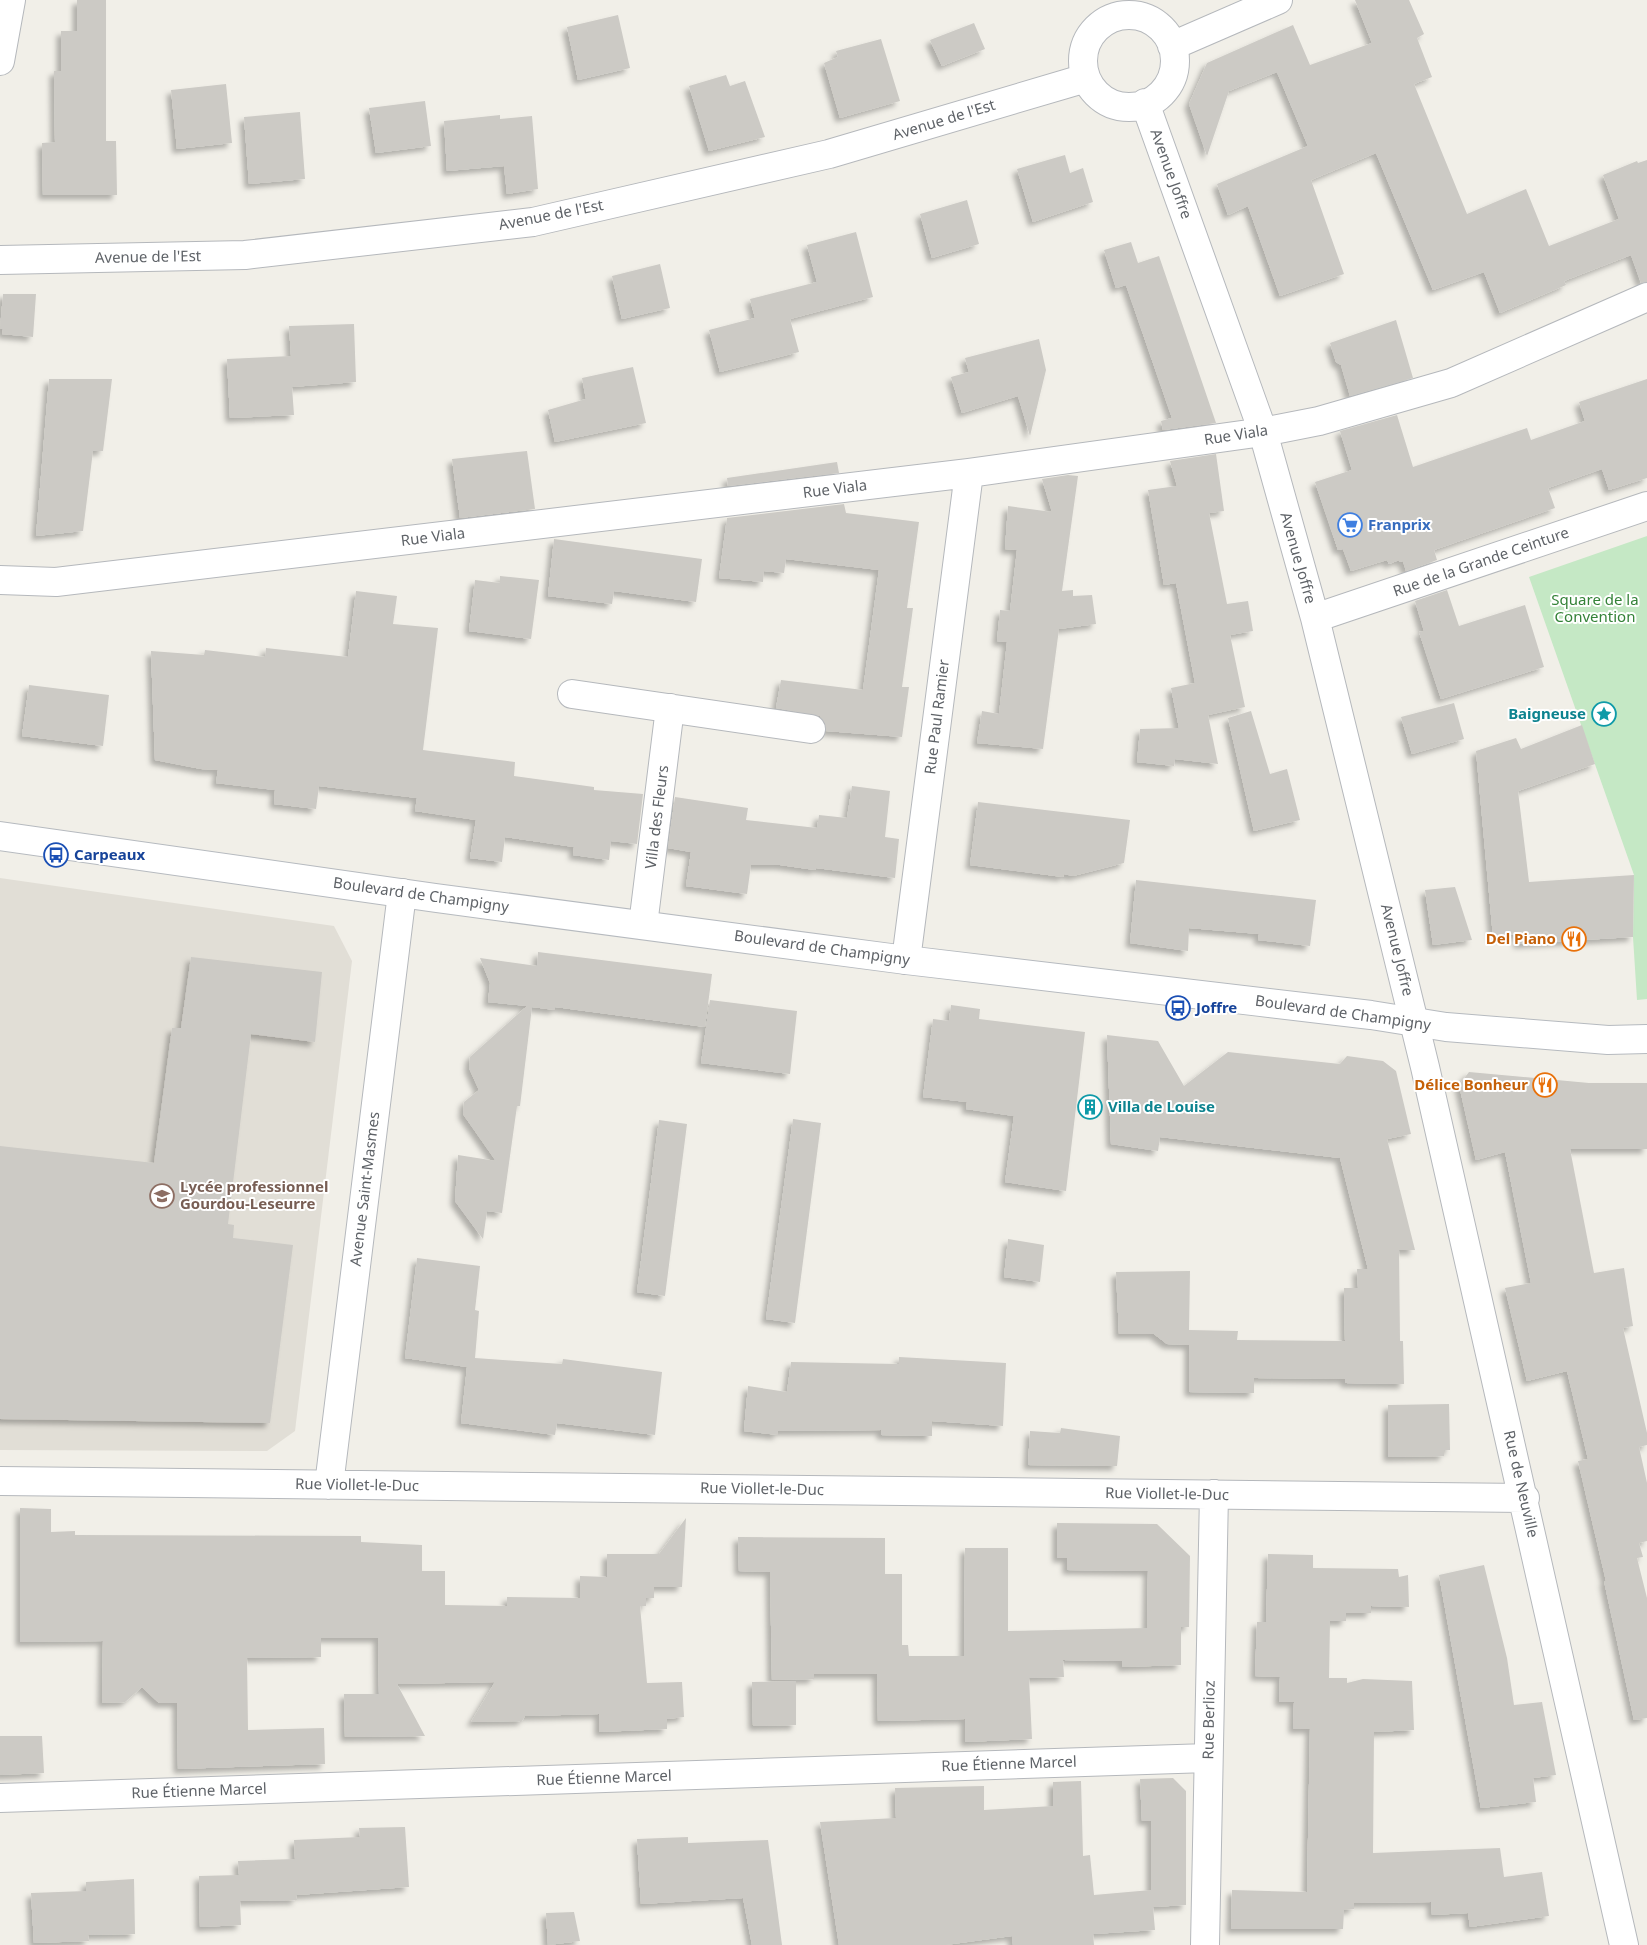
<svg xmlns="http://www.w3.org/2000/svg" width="1647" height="1945" viewBox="0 0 1647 1945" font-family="'Noto Sans',sans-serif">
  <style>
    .education { fill: #e1ded6 }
    .green { fill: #c5e8c5 }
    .building { fill: #cccac5; filter: url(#shadow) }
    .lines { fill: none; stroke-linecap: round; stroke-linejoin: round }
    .street-casing { stroke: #b5b8bc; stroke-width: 30 }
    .secondary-casing { stroke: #b6babf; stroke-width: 30 }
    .street { stroke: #fff; stroke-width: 28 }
    .secondary { stroke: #fff; stroke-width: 28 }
    .labels { text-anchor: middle; stroke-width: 4; stroke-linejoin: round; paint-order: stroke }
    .street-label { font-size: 15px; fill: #5f6368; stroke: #fff }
    .shop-label { font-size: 15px; font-weight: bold; fill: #366cbe; stroke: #fff; text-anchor: start }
    .park-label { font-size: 15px; fill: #348238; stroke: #fff }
    .culture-label { font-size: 15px; font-weight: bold; fill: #0d838f; stroke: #fff; text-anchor: end }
    .transit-label { font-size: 15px; font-weight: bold; fill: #164399; stroke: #fff; text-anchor: start }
    .food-label { font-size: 15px; font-weight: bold; fill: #c56008; stroke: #fff; text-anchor: end }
    .education-label { font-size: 15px; font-weight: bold; fill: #785e54; stroke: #fff; text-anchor: start }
  </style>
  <defs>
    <filter id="shadow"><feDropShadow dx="-4.5" dy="4.5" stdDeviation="2.5" flood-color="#0004"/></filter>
  </defs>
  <rect width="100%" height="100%" fill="#f1efe8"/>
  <path class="education" d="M0 878 334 926 352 961 295 1431 267 1451 0 1450Z"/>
  <path class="green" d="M1647 536V999L1637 1000 1633 937 1634 875 1529 577Z"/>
  <path class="building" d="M77 0H106V141H116L117 195H43L42 143 55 142 54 71H61V31H77Z
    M1355 0H1409L1424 34 1417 38 1432 77 1414 84 1467 214 1526 189 1549 246 1619 219 1603 175 1637 161 1638 163 1647 160V282L1641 283 1631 255 1564 281 1566 285 1500 313 1484 272 1433 290 1376 153 1311 180 1344 274 1280 296 1248 206 1228 215 1217 184 1308 146 1277 72 1229 91 1207 156 1189 104 1207 63 1293 25 1310 65 1372 43Z
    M618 15 630 68 578 80 567 27Z
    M974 23 985 49 942 66 930 40Z
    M881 39 900 101 840 118 824 63 838 57 836 51Z
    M726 75 730 86 745 81 765 137 709 151 689 86Z
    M226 84 232 143 177 149 171 90Z
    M425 101 431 146 376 153 369 108Z
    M300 112 305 179 249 184 244 117Z
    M500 115V119L532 116 538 189 507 194 504 166 447 171 444 121Z
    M1065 155 1070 173 1083 168 1093 202 1033 222 1017 169Z
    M967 200 979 244 932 258 920 214Z
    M856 232 873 297 790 319 799 352 720 372 709 330 755 318 750 299 817 282 807 245Z
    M1131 242 1138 263 1159 256 1216 423 1163 430 1161 421 1172 418 1126 285 1116 288 1104 250Z
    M660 264 670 308 622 319 612 276Z
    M3 294H36L33 337 2 334 3 329H0Z
    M1396 320 1413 378 1350 396 1341 365 1336 362 1330 343Z
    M354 324 356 382 292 387 294 415 230 418 227 359 291 356 289 326Z
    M1039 339 1046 370 1030 436 1018 396 962 413 951 377 969 372 965 358Z
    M633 367 646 423 555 442 548 410 586 399 582 378Z
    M49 379H112L103 451H93L83 531 36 536Z
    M1647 379V478L1609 490 1602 469 1548 488 1555 508 1434 550 1437 560 1406 571 1403 561 1400 562 1399 560 1389 564 1387 560 1351 571 1343 549 1338 550 1315 482 1352 470 1340 431 1397 415 1413 467 1527 428 1531 440 1585 421 1579 402Z
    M527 451 535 509 460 518 452 459Z
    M1216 454 1224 511 1209 513 1227 604 1248 601 1253 631 1230 635 1245 707 1208 715 1218 764 1175 759 1174 766 1137 762 1140 729 1179 728 1171 688 1195 683 1176 583 1164 585 1148 490 1177 486 1170 461Z
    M837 462 839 473 728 486 727 478Z
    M1068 475 1078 476 1062 591 1073 590V596L1092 595 1096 624 1059 629 1043 749 977 743 982 711 999 714 1007 642 997 641 1000 610 1010 611 1017 550 1005 549 1008 506 1052 512 1042 479Z
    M844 504 846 513 919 522 907 608H913L902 687H909L902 737 826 731 825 723 820 716 776 708 781 680 863 690 879 570 786 559 784 573 764 571 763 582 719 578 727 518Z
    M554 539 702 559 696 602 614 591 612 604 548 596Z
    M500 576 539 580 531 639 469 631 475 580 500 583Z
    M1447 590 1459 626 1525 605 1544 667 1441 699 1419 632 1424 631 1415 601Z
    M356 591 397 596 393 624 438 628 423 750 515 762 514 776 594 787V790L643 794 637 844 611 841 609 860 573 855 574 847 505 837 502 862 470 858 476 820 415 811 417 798 319 786 316 809 274 804 275 790 216 783 218 770 201 769 155 760 151 651 204 655 205 650 265 657 266 648 348 657Z
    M29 685 109 695 103 746 22 736Z
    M1454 703 1464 739 1412 754 1401 717Z
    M1251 711 1270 774 1287 769 1300 820 1254 831 1228 718Z
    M1582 725 1595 764 1518 791 1529 882 1634 875 1633 937 1518 944 1517 934 1493 937 1476 751 1516 738 1521 749Z
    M852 786 890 791 885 837 899 839 895 878 816 868 815 870 780 865H751L747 894 686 886 691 852 668 848 675 797 748 808 746 820 817 828 819 815 847 818Z
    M978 802 1130 820 1124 863 1073 876 1064 874 1063 877 970 865Z
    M1136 880 1316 900 1310 946 1258 940 1259 934 1189 928 1188 951 1130 943Z
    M1455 887 1472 940 1433 945 1425 890Z
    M538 952 712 974 705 1027 555 1007V1010L532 1007 520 1106H517L502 1213 487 1211 483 1239 455 1201 458 1155 496 1161 463 1114 464 1102 479 1090 469 1068 470 1057 527 1006 488 1002 490 983 480 958 537 966Z
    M191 957 322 972 315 1042 251 1034 228 1224 234 1225 233 1238 293 1245 270 1423 0 1419V1146L154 1163 172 1028H181Z
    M710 1000 797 1011 790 1074 701 1063Z
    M951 1005 980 1009 979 1019 1085 1032 1066 1191 1005 1182 1014 1116 966 1109 967 1102 923 1097 933 1019 949 1021Z
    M1107 1035 1158 1041 1184 1086 1228 1052 1340 1064 1347 1056 1383 1061 1396 1071 1411 1134 1387 1139 1415 1250H1399L1400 1341H1403L1404 1384 1345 1383V1379L1254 1378V1393L1189 1392V1345L1167 1344 1154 1334H1119L1116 1272 1190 1271 1189 1330 1238 1331 1237 1340 1345 1341 1344 1288H1358L1357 1269H1368L1340 1158 1160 1137 1158 1151 1111 1144Z
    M1469 1072 1589 1083H1647V1149H1570L1594 1273 1624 1268 1633 1326 1623 1328 1647 1433V1445L1639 1447 1647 1483V1541L1639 1543 1643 1557 1637 1558 1647 1598V1718L1634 1720 1604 1581H1606L1578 1461 1588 1459 1567 1371 1527 1381 1505 1288 1531 1283 1505 1152 1476 1160 1459 1085Z
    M793 1119 821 1123 795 1323 766 1319Z
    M659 1120 687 1124 665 1296 637 1292Z
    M1008 1239 1044 1245 1040 1282 1004 1277Z
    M417 1258 480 1266 475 1310 479 1311 475 1358 562 1364 563 1359 662 1372 655 1435 557 1423 555 1435 461 1423 467 1367 405 1358Z
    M899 1357 1006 1363 1003 1426 932 1421V1436L881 1435V1430L778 1431V1435L744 1431 748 1386 787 1392 791 1362 899 1364Z
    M1449 1404 1450 1450H1444V1456L1388 1457V1405Z
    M1061 1428 1120 1436 1117 1466 1028 1465 1030 1431 1060 1433Z
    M20 1508 51 1509V1532L75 1531V1535L361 1536V1542L422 1545V1571H445V1605L507 1606V1597L580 1598V1576L607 1577V1554H659L686 1518 682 1587H654V1598H646V1606H640L647 1683 682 1682 684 1717 667 1719V1729L599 1732V1714L525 1716 522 1721 471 1722 495 1682 397 1684 425 1736 345 1737 344 1694H379L378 1638H321V1657L247 1658 248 1730 324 1728 325 1764 178 1769 177 1703H159L142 1687 125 1702 102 1703 103 1641 20 1642Z
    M1057 1523 1157 1524 1190 1556 1189 1627H1181V1665L1122 1667V1661L1063 1660 1064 1677 1029 1678 1032 1739 965 1742V1719L878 1721 877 1674H814V1679L772 1680 770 1572 739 1571 738 1537 885 1538V1574H902V1645H908L909 1656H964L965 1548H1008V1631L1147 1628 1148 1571 1067 1570V1558H1057Z
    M1268 1554 1313 1555V1568L1398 1569 1399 1577 1408 1575 1409 1607 1371 1606V1613H1346V1621H1330L1329 1678H1347V1683L1363 1679 1412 1681 1414 1730 1374 1732 1373 1853 1500 1848 1504 1877 1542 1872 1549 1916 1470 1927 1468 1913 1432 1915 1431 1902 1354 1903V1909L1344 1910 1343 1929H1231L1232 1890 1307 1892 1310 1729H1293L1294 1702H1279L1280 1677 1255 1676 1257 1622H1266Z
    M1484 1565 1507 1658 1514 1705 1542 1702 1556 1775 1533 1778 1536 1802 1481 1808 1439 1575Z
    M796 1681V1725L753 1726 752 1682Z
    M0 1736H42L44 1773 0 1775Z
    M1173 1778 1186 1791V1905L1153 1907 1155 1930 1093 1934 1094 1945H1013L1012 1936 945 1945H839L820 1822 896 1818 895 1788 984 1786V1810L1053 1806V1782L1081 1781 1083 1856 1090 1855 1094 1895 1151 1890V1821H1142L1140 1779Z
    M405 1827 409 1887 296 1895 297 1900 240 1901 241 1925 200 1927 199 1876 239 1875 238 1861 295 1859 294 1840 360 1837 359 1828Z
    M688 1837V1843L768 1840 782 1945H752L743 1898 641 1904 637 1839Z
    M134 1879 135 1934 88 1935 89 1941 34 1943 31 1893 86 1891V1882Z
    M574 1912 580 1941 548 1945 546 1913Z"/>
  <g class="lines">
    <g class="street-casing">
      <path id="street" d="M1083 61a46 46 0 1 1 92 0a46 46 0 1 1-92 0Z
        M1172 46 1278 0
        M0 61 11 0
        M1145 103 1263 432 1315 618 1425 1067 1624 1945
        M0 260 245 255 533 222 829 154 1086 78
        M0 580 56 582 969 473 1263 432 1319 421 1451 383 1647 297
        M1315 618 1647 506
        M572 694 811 729
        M643 925 670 708
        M906 960 969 473
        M0 1481 1525 1498
        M329 1485 402 893
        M0 1798 1208 1758
        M1205 1945 1214 1494"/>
    </g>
    <g class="secondary-casing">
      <path id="secondary" d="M0 836 436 898 906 960 1371 1015 1446 1027 1608 1040 1647 1039"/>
    </g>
    <use href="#street" class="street"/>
    <use href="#secondary" class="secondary"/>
  </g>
  <defs>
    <g id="supermarket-ring" transform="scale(1.25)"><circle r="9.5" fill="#fff" stroke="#3f7fe0" stroke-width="1.5"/><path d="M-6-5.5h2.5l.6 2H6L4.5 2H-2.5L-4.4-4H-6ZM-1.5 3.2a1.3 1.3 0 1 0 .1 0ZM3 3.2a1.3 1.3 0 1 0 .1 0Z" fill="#3f7fe0"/></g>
    <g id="sight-ring" transform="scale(1.25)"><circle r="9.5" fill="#fff" stroke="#0f9aa8" stroke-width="1.5"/><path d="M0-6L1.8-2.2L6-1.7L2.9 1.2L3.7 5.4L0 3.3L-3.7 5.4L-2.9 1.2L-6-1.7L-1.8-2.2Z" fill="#0f9aa8"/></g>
    <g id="bus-ring" transform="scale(1.25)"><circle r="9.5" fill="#fff" stroke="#1a4fb4" stroke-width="1.5"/><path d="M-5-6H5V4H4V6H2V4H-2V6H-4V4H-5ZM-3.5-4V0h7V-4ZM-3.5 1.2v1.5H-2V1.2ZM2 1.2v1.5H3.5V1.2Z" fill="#1a4fb4"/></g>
    <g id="restaurant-ring" transform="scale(1.25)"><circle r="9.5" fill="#fff" stroke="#e8710a" stroke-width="1.5"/><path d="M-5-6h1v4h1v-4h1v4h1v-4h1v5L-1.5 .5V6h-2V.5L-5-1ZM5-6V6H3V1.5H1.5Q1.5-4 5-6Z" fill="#e8710a"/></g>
    <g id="building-ring" transform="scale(1.25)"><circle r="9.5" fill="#fff" stroke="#0f9aa8" stroke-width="1.5"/><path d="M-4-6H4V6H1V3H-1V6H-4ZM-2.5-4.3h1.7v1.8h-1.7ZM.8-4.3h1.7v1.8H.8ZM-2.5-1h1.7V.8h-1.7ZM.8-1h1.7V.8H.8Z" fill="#0f9aa8"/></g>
    <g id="school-ring" transform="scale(1.25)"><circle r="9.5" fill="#fff" stroke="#8d6e63" stroke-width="1.5"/><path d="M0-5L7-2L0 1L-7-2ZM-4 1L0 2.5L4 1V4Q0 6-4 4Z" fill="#8d6e63"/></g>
  </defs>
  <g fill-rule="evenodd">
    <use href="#supermarket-ring" x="1350" y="525"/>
    <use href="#sight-ring" x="1604" y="714"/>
    <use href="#bus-ring" x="56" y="855"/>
    <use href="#restaurant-ring" x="1574" y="939"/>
    <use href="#bus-ring" x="1178" y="1008"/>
    <use href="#restaurant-ring" x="1545" y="1085"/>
    <use href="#building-ring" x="1090" y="1107"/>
    <use href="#school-ring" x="162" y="1196"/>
  </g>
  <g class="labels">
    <g class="street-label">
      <text transform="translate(944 120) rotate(-17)" y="5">Avenue de l'Est</text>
      <text transform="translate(1171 174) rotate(70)" y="5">Avenue Joffre</text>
      <text transform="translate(551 215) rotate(-11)" y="5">Avenue de l'Est</text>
      <text transform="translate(148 257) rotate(-1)" y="5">Avenue de l'Est</text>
      <text transform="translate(1236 435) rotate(-9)" y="5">Rue Viala</text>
      <text transform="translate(835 489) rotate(-7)" y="5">Rue Viala</text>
      <text transform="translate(433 537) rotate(-7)" y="5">Rue Viala</text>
      <text transform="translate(1298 558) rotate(74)" y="5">Avenue Joffre</text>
      <text transform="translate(1481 562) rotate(-19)" y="5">Rue de la Grande Ceinture</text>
      <text transform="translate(937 717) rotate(-83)" y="5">Rue Paul Ramier</text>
      <text transform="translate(657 817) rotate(-83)" y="5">Villa des Fleurs</text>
      <text transform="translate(421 895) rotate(8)" y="5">Boulevard de Champigny</text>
      <text transform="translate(822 948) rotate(8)" y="5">Boulevard de Champigny</text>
      <text transform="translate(1397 950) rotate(76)" y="5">Avenue Joffre</text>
      <text transform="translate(1343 1013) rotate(8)" y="5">Boulevard de Champigny</text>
      <text transform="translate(365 1189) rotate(-83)" y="5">Avenue Saint-Masmes</text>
      <text transform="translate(1521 1484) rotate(77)" y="5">Rue de Neuville</text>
      <text transform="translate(357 1485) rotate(1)" y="5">Rue Viollet-le-Duc</text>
      <text transform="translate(762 1489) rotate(1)" y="5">Rue Viollet-le-Duc</text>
      <text transform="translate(1167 1494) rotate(1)" y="5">Rue Viollet-le-Duc</text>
      <text transform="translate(1209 1720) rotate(-89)" y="5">Rue Berlioz</text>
      <text transform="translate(1009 1764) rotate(-2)" y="5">Rue Étienne Marcel</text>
      <text transform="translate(604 1778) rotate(-2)" y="5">Rue Étienne Marcel</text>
      <text transform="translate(199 1791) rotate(-2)" y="5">Rue Étienne Marcel</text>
    </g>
    <g class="shop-label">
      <text x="1368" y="530">Franprix</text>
    </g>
    <g class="park-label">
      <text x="1595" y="605">Square de la<tspan x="1595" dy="17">Convention</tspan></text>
    </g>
    <g class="culture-label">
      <text x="1586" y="719">Baigneuse</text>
      <text x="1108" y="1112" text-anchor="start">Villa de Louise</text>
    </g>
    <g class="transit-label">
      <text x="74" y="860">Carpeaux</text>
      <text x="1196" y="1013">Joffre</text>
    </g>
    <g class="food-label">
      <text x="1556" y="944">Del Piano</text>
      <text x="1528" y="1090">Délice Bonheur</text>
    </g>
    <g class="education-label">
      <text x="180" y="1192">Lycée professionnel<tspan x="180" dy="17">Gourdou-Leseurre</tspan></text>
    </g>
  </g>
</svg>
